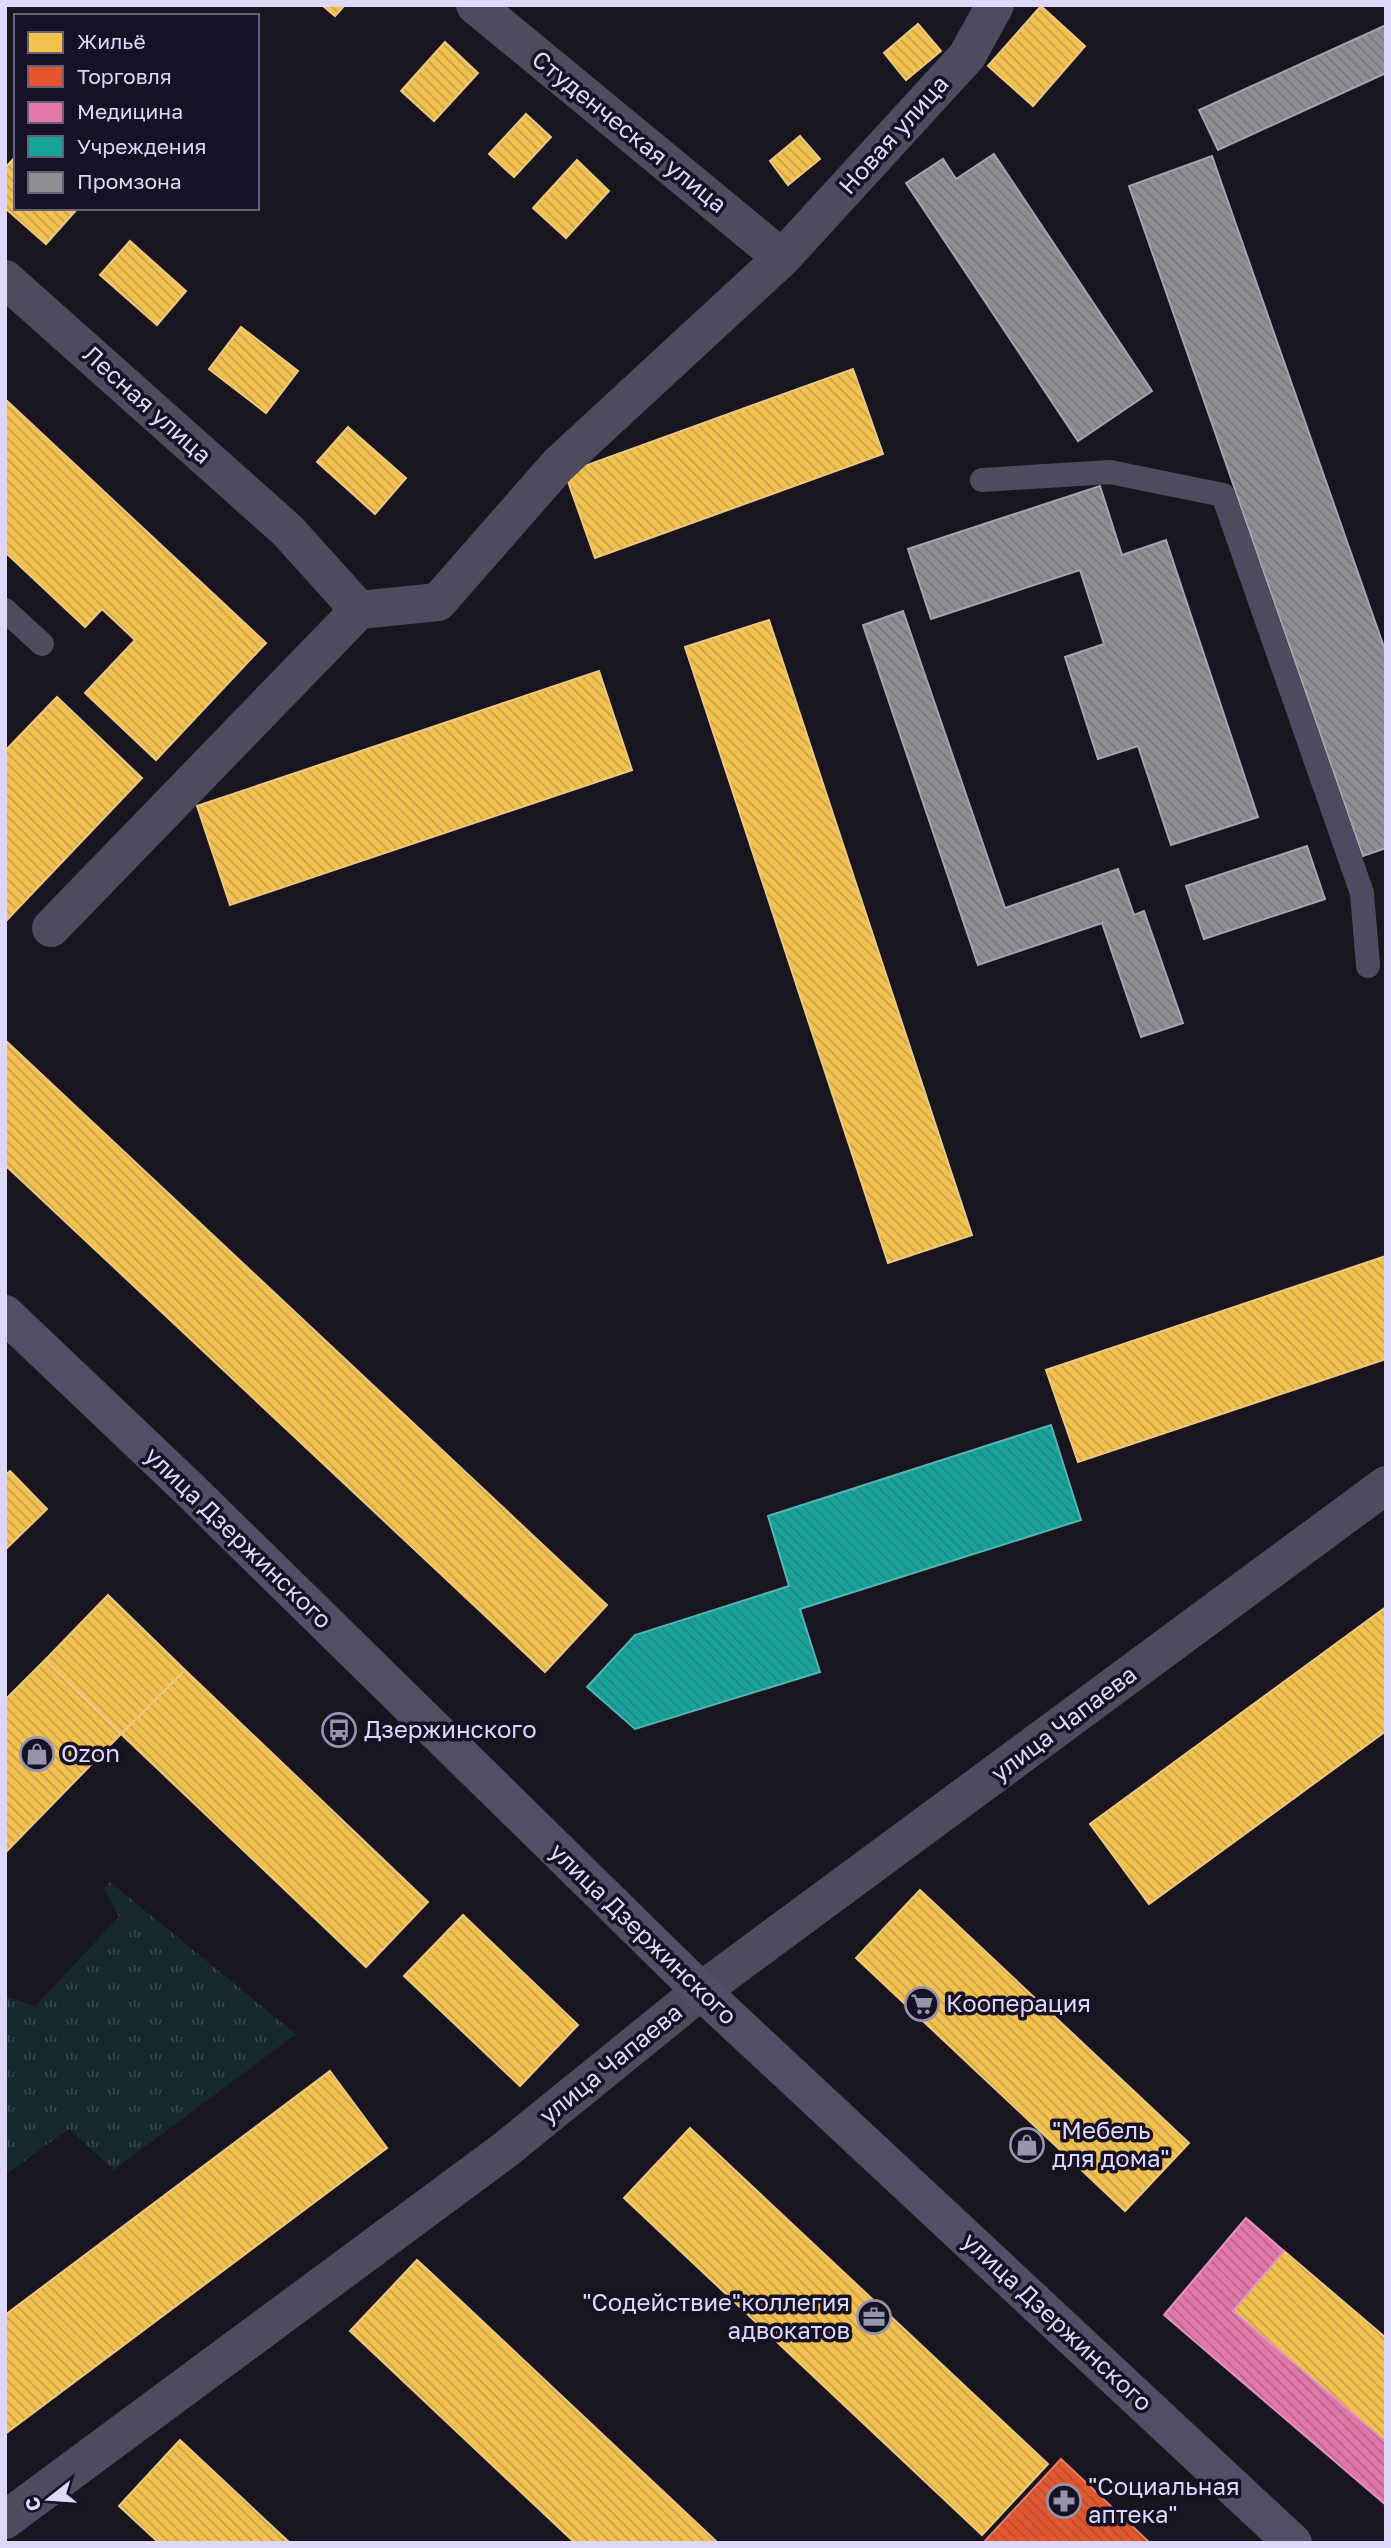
<svg xmlns="http://www.w3.org/2000/svg" width="1391" height="2548" viewBox="0 0 1391 2548" font-family="'Golos Text',sans-serif">
  <style>
    .park { fill: url(#park-tufts) }
    .homes { fill: url(#homes-back-hatch); stroke: #ecc882; stroke-width: 2 }
    .shops { fill: url(#shops-back-hatch); stroke: #e27e6b; stroke-width: 2 }
    .health { fill: url(#health-back-hatch); stroke: #e294c1; stroke-width: 2 }
    .public { fill: url(#public-back-hatch); stroke: #53b3b5; stroke-width: 2 }
    .industry { fill: url(#industry-back-hatch); stroke: #a6a4b1; stroke-width: 2 }
    .lines { fill: none; stroke-linecap: round; stroke-linejoin: round }
    .service { stroke: #4e4b5f; stroke-width: 24 }
    .minor { stroke: #4e4b5f; stroke-width: 38 }
    .secondary { stroke: #524e65; stroke-width: 38 }
    .labels { text-anchor: middle; stroke-width: 7; stroke-linejoin: round; paint-order: stroke }
    .street-label { font-size: 24px; fill: #dfd8fa; stroke: #161123 }
    .poi-label { font-size: 24px; fill: #dfd8fa; stroke: #161123; text-anchor: start }
  </style>
  <defs>
    <pattern id="park-tufts" width="24" height="20" patternUnits="userSpaceOnUse" patternTransform="scale(1.75)"><rect width="24" height="20" fill="#15282a"/><path d="M3 7l-1-3M5 7V3M7 7l1-3M15 17l-1-3M17 17v-4M19 17l1-3" fill="none" stroke="#37464a"/></pattern>
    <pattern id="homes-back-hatch" width="6" height="6" patternUnits="userSpaceOnUse" patternTransform="scale(1.75)"><rect width="6" height="6" fill="#f2c14e"/><path d="M-1 5l2 2M0 0l6 6M5-1l2 2" fill="none" stroke="#c6a14d"/></pattern>
    <pattern id="shops-back-hatch" width="6" height="6" patternUnits="userSpaceOnUse" patternTransform="scale(1.75)"><rect width="6" height="6" fill="#e4572e"/><path d="M-1 5l2 2M0 0l6 6M5-1l2 2" fill="none" stroke="#b45037"/></pattern>
    <pattern id="health-back-hatch" width="6" height="6" patternUnits="userSpaceOnUse" patternTransform="scale(1.75)"><rect width="6" height="6" fill="#e377a8"/><path d="M-1 5l2 2M0 0l6 6M5-1l2 2" fill="none" stroke="#b3678c"/></pattern>
    <pattern id="public-back-hatch" width="6" height="6" patternUnits="userSpaceOnUse" patternTransform="scale(1.75)"><rect width="6" height="6" fill="#17a398"/><path d="M-1 5l2 2M0 0l6 6M5-1l2 2" fill="none" stroke="#248681"/></pattern>
    <pattern id="industry-back-hatch" width="6" height="6" patternUnits="userSpaceOnUse" patternTransform="scale(1.75)"><rect width="6" height="6" fill="#8d8d92"/><path d="M-1 5l2 2M0 0l6 6M5-1l2 2" fill="none" stroke="#77767d"/></pattern>
  </defs>
  <rect width="100%" height="100%" fill="#18151f"/>
  <path class="park" d="M110 1882 296 2034 114 2170 69 2129 5 2175V1996L35 2006 119 1917 104 1888Z"/>
  <path class="homes" d="M322 5H345L335 16Z
    M1041 6 1085 46 1033 106 988 66Z
    M918 24 941 51 906 80 884 53Z
    M445 42 478 73 434 121 401 91Z
    M526 114 551 137 514 177 489 154Z
    M800 136 820 159 788 185 770 161Z
    M16 156V208H78L46 244 5 208V168Z
    M577 160 609 191 566 238 533 208Z
    M130 241 186 291 157 325 100 275Z
    M241 327 298 371 266 413 209 369Z
    M853 369 883 454 595 558 565 473Z
    M5 399 266 643 156 760 85 693 135 640 102 609 85 627 5 552Z
    M348 427 406 478 375 514 317 462Z
    M769 620 972 1235 888 1263 685 647Z
    M599 671 632 770 230 905 197 806Z
    M57 697 142 778 5 922V751Z
    M5 1040 607 1605 545 1672 5 1165Z
    M1386 1256V1359L1078 1462 1046 1370Z
    M10 1471 47 1509 5 1550V1475Z
    M108 1595 185 1670 121 1734 45 1660Z
    M1386 1607V1731L1149 1904 1090 1824Z
    M45 1660 121 1734 5 1853V1700Z
    M185 1670 428 1902 366 1967 121 1734Z
    M920 1890 1189 2143 1125 2211 856 1958Z
    M463 1915 578 2025 520 2086 404 1976Z
    M330 2071 387 2148 5 2434V2315Z
    M690 2128 1048 2464 982 2535 624 2198Z
    M1284 2251 1386 2338V2442L1233 2311Z
    M417 2260 429 2271 718 2543H575L350 2331Z
    M180 2440 290 2543H159L119 2506Z"/>
  <path class="shops" d="M1061 2459 1150 2543H983Z"/>
  <path class="health" d="M1246 2218 1284 2251 1233 2311 1386 2442V2505L1164 2315Z"/>
  <path class="public" d="M1051 1425 1081 1520 800 1609 820 1672 635 1729 587 1687 635 1635 789 1586 768 1516Z"/>
  <path class="industry" d="M1386 25V73L1218 150 1199 110Z
    M994 154 1152 391 1078 441 906 183 943 159 956 179Z
    M1212 156 1386 653V848L1363 856 1129 186Z
    M1100 486 1122 555 1166 540 1258 817 1171 845 1138 746 1098 759 1065 657 1104 644 1080 570 931 619 908 549Z
    M903 611 1005 908 1118 869 1134 915 1144 911 1183 1023 1141 1037 1102 923 978 965 863 625Z
    M1307 846 1325 899 1204 939 1186 886Z"/>
  <g class="lines">
    <path class="service" d="M982 480 1110 472 1223 495 1362 893 1368 966
      M5 610 42 644"/>
    <path class="minor" d="M475 5 782 258
      M5 279 288 531 359 610
      M51 928 359 610 438 602 558 465 782 258 967 56 995 5
      M5 2520 505 2150 701 1991 1386 1485"/>
    <path class="secondary" d="M5 1314 187 1487 701 1991 1293 2543"/>
  </g>
  <defs>
    <g id="bus-ring" transform="scale(1.75)"><circle r="9.5" fill="#161123" stroke="#9994ad" stroke-width="1.5"/><path d="M-5-6H5V4H4V6H2V4H-2V6H-4V4H-5ZM-3.5-4V0h7V-4ZM-3.5 1.2v1.5H-2V1.2ZM2 1.2v1.5H3.5V1.2Z" fill="#9994ad"/></g>
    <g id="shop-ring" transform="scale(1.75)"><circle r="9.5" fill="#161123" stroke="#9994ad" stroke-width="1.5"/><path d="M-5-2.5h2.3a2.7 3.5 0 0 1 5.4 0H5L5.5 6h-11ZM-1.5-2.5h3a1.5 2.3 0 0 0-3 0Z" fill="#9994ad"/></g>
    <g id="supermarket-ring" transform="scale(1.75)"><circle r="9.5" fill="#161123" stroke="#9994ad" stroke-width="1.5"/><path d="M-6-5.5h2.5l.6 2H6L4.5 2H-2.5L-4.4-4H-6ZM-1.5 3.2a1.3 1.3 0 1 0 .1 0ZM3 3.2a1.3 1.3 0 1 0 .1 0Z" fill="#9994ad"/></g>
    <g id="office-ring" transform="scale(1.75)"><circle r="9.5" fill="#161123" stroke="#9994ad" stroke-width="1.5"/><path d="M-6-3h4V-5.5h4V-3h4V5H-6ZM-1-4.5V-3h2v-1.5ZM-6 0V1H6V0Z" fill="#9994ad"/></g>
    <g id="pharmacy-ring" transform="scale(1.75)"><circle r="9.5" fill="#161123" stroke="#9994ad" stroke-width="1.5"/><path d="M-2-6h4v4h4v4h-4v4h-4v-4h-4v-4h4Z" fill="#9994ad"/></g>
  </defs>
  <g fill-rule="evenodd">
    <use href="#bus-ring" x="339" y="1730"/>
    <use href="#shop-ring" x="37" y="1754"/>
    <use href="#supermarket-ring" x="922" y="2004"/>
    <use href="#shop-ring" x="1027" y="2145"/>
    <use href="#office-ring" x="874" y="2317"/>
    <use href="#pharmacy-ring" x="1064" y="2501"/>
  </g>
  <g class="labels">
    <g class="street-label">
      <text transform="translate(629 132) rotate(39)" y="8">Студенческая улица</text>
      <text transform="translate(894 135) rotate(-48)" y="8">Новая улица</text>
      <text transform="translate(147 405) rotate(42)" y="8">Лесная улица</text>
      <text transform="translate(238 1538) rotate(44)" y="8">улица Дзержинского</text>
      <text transform="translate(1064 1724) rotate(-37)" y="8">улица Чапаева</text>
      <text transform="translate(643 1934) rotate(44)" y="8">улица Дзержинского</text>
      <text transform="translate(611 2064) rotate(-39)" y="8">улица Чапаева</text>
      <text transform="translate(1057 2322) rotate(43)" y="8">улица Дзержинского</text>
    </g>
    <g class="poi-label">
      <text x="364" y="1738">Дзержинского</text>
      <text x="61" y="1762">Ozon</text>
      <text x="946" y="2012">Кооперация</text>
      <text x="1052" y="2139">"Мебель<tspan x="1052" dy="28">для дома"</tspan></text>
      <text x="850" y="2311" text-anchor="end">"Содействие"коллегия<tspan x="850" dy="28">адвокатов</tspan></text>
      <text x="1088" y="2495">"Социальная<tspan x="1088" dy="28">аптека"</tspan></text>
    </g>
  </g>
  <rect width="1391" height="2548" fill="none" stroke="#dfd8fa" stroke-width="14"/>
  <rect x="14" y="14" width="245" height="196" fill="#161123" stroke="#666179" stroke-width="2"/>
  <rect x="28" y="32" width="35" height="21" fill="#f2c14e" stroke="#666179" stroke-width="2"/>
  <text x="77" y="49" font-size="21" fill="#dfd8fa">Жильё</text>
  <rect x="28" y="66" width="35" height="21" fill="#e4572e" stroke="#666179" stroke-width="2"/>
  <text x="77" y="84" font-size="21" fill="#dfd8fa">Торговля</text>
  <rect x="28" y="102" width="35" height="21" fill="#e377a8" stroke="#666179" stroke-width="2"/>
  <text x="77" y="119" font-size="21" fill="#dfd8fa">Медицина</text>
  <rect x="28" y="136" width="35" height="21" fill="#17a398" stroke="#666179" stroke-width="2"/>
  <text x="77" y="154" font-size="21" fill="#dfd8fa">Учреждения</text>
  <rect x="28" y="172" width="35" height="21" fill="#8d8d92" stroke="#666179" stroke-width="2"/>
  <text x="77" y="189" font-size="21" fill="#dfd8fa">Промзона</text>
  <g transform="translate(49 2499) rotate(253)" stroke="#161123" stroke-width="5" paint-order="stroke">
  <path d="M0-5L12 26L0 18L-12 26Z" fill="#dfd8fa"/>
  <text y="-10" font-size="19" font-weight="bold" text-anchor="middle" fill="#dfd8fa">С</text>
  </g>
</svg>
